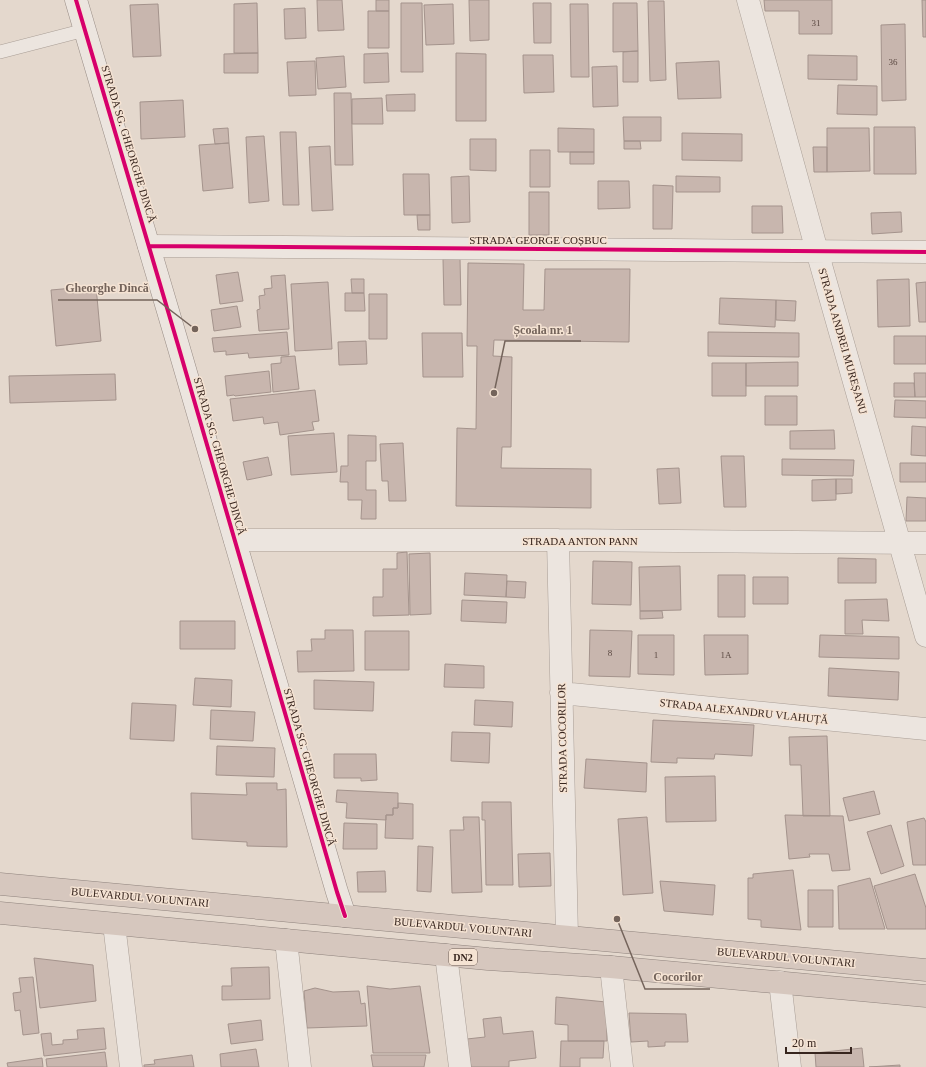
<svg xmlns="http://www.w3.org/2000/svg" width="926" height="1067" viewBox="0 0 926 1067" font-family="Georgia,serif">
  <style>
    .building { fill: #c8b6ae; stroke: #a4938c }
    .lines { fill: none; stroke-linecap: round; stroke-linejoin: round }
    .lane-casing { stroke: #a99e96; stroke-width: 14 }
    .street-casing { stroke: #a99e96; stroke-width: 23 }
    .secondary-casing { stroke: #998d86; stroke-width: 23 }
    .highway-casing { stroke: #8f837d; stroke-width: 23 }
    .lane { stroke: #ece5df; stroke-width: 13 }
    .street { stroke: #ece5df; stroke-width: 22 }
    .secondary { stroke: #ece5df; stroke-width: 22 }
    .highway { stroke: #d6c7be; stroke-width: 22 }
    .cycleway-casing { stroke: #f5e3d3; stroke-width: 6 }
    .cycleway { stroke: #d6006c; stroke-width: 4 }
    .labels { text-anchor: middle; stroke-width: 3; stroke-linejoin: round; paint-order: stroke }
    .number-label { font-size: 9px; fill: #5b4942 }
    .shield { fill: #f5e3d3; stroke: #705e54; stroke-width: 1 }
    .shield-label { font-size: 10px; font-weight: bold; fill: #37251e }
    .street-label { font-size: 11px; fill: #37251e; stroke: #f5e3d3 }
    .leader { fill: none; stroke: #74645b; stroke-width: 1.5 }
    .callout-dot { fill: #74645b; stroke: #f5e3d3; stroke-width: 1.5 }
    .callout-label { font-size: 12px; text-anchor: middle; font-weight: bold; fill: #74645b; stroke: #f5e3d3; stroke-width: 3; stroke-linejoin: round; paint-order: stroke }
  </style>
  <rect width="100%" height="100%" fill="#e4d8cd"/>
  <path class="building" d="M317 0H342L344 30 318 31Z
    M376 0H389V11H376Z
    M469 0H489V40L470 41Z
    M764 0H832V34H799V11H765Z
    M922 0H926V37H923Z
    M648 1H664L666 80 650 81Z
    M257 3 258 53H234V4Z
    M401 3H422L423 72H401Z
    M533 3H551V43H534Z
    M613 3H637L638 51 613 52Z
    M158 4 161 56 133 57 130 5Z
    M453 4 454 44 426 45 424 5Z
    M570 4H588L589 77H571Z
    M305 8 306 38 285 39 284 9Z
    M368 11H389V48H368Z
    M905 24 906 100 882 101 881 25Z
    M638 51V82H623V52Z
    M258 53V73H224V54Z
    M388 53 389 82 364 83V54Z
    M456 53 486 54V121H456Z
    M523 55H553L554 92 524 93Z
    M808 55 857 56V80L808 79Z
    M344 56 346 87 318 89 316 58Z
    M315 61 316 95 289 96 287 62Z
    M719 61 721 98 678 99 676 63Z
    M617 66 618 106 593 107 592 67Z
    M838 85 877 86V115L837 114Z
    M334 93H351L353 165H335Z
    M415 94V111H387L386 95Z
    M382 98 383 124H352V99Z
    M183 100 185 137 141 139 140 102Z
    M623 117H661V141H624Z
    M874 127H915L916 174H874Z
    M228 128 229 143 215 144 213 129Z
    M558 128 594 129V152H558Z
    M827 128H869L870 171 827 172Z
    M280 132H296L299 205H283Z
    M682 133 742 134V161L682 160Z
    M264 136 269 201 249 203 246 137Z
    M470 139H496V171L470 170Z
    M624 141H640L641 149H624Z
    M229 143 233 188 203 191 199 145Z
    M330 146 333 210 312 211 309 147Z
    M813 147H827V172H814Z
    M530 150H550V187H530Z
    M570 152H594V164H570Z
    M403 174H429L430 215H404Z
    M469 176 470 222 452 223 451 177Z
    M676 176 720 177V192H676Z
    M598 181H629L630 208 598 209Z
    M653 185 673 186 672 229H653Z
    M529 192H549V235H529Z
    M752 206H782L783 233H752Z
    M901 212 902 232 872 234 871 213Z
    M417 215H430V230H418Z
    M443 259H460L461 305H444Z
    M468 263 524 264 523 310H544L545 269H630L629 342 494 340 493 356 512 357 511 447H502L501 468 591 469V508L456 506 457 428 476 429 477 346H467Z
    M238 272 243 301 220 304 216 275Z
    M285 275 289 329 259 331 257 310 260 309 259 296 265 295 264 289 272 288 271 276Z
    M351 279H364V293H352Z
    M909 279 910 326 878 327 877 280Z
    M328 282 332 349 295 351 291 284Z
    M926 282V322H919L916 283Z
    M96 286 101 341 56 346 51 290Z
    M345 293H364L365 311H345Z
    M369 294H387V339H369Z
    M720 298 776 300 775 327 719 324Z
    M776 300 796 301 795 321 776 320Z
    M237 306 241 327 214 331 211 310Z
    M287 332 289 355 249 358 248 353 226 355V351L214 352 212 338Z
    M708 332 799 333V357L708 356Z
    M422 333H462L463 377H423Z
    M894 336H926V364H894Z
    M366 341 367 364 339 365 338 342Z
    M295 356 299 389 273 392 271 364 281 363V357Z
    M798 362V386H746V363Z
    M712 363H746V396H712Z
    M269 371 271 392 235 396 234 395 227 396 225 376Z
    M914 373H926V397H915Z
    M115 374 116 400 10 403 9 376Z
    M894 383H914L915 397H894Z
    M315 390 319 421 312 422 314 430 280 435 278 422 264 424 263 417 233 421 230 399Z
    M765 396H797V425H765Z
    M895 400 926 401V418L894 417Z
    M912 426 926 427V456L911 455Z
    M834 430 835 449H790V431Z
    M334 433 337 472 291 475 288 436Z
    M348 435 376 436V461H366V490H376V519H361L362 500H348V482H340L341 466H348Z
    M403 443 406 501H389L388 481H382L380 444Z
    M721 456H744L746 507H724Z
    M268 457 272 475 247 480 243 462Z
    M782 459 854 460 853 476 782 475Z
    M900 463H926V482H900Z
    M679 468 681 503 659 504 657 469Z
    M836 479H852V493L836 494Z
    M836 479V500L812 501V480Z
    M907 497 926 498V521H906Z
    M407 552 409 615 373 616V597H383V569H397V553Z
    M430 553 431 614 410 615 409 554Z
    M838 558 876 559V583H838Z
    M593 561 632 562 631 605 592 604Z
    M680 566 681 610 640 611 639 567Z
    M465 573 507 575 506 597 464 595Z
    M718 575H745V617H718Z
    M753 577H788V604H753Z
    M507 581 526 582 525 598 506 597Z
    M887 599 889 621 862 620 863 634H845V600Z
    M462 600 507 602 506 623 461 621Z
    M640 611H662L663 618 640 619Z
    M180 621H235V649H180Z
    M325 630H353L354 671 298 672 297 651H312L311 639H325Z
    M590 630 632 631 630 677 589 676Z
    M365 631H409V670H365Z
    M638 635H674V675L638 674Z
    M704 635H748V674L705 675Z
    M820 635 899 637V659L819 657Z
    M445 664 484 666V688L444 687Z
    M829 668 899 672 898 700 828 696Z
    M195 678 232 680 231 707 193 705Z
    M314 680 374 682 373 711 314 709Z
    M475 700 513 702 512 727 474 725Z
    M132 703 176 705 174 741 130 739Z
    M211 710 255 712 253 741 210 739Z
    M653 720 754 725 752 756 715 754 714 759 677 758V763L651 762Z
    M452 732 490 733 489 763 451 761Z
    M827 736 830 816H803L801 765H790L789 737Z
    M217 746 275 748 274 777 216 775Z
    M334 754H376L377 780 361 781V778H334Z
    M586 759 647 763 646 792 584 788Z
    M715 776 716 821 666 822 665 777Z
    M246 783H277V790L286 789 287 847 247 846V842L192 839 191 793 247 795Z
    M337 790 398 793V808H393V815H386V820L346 818 347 803 336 802Z
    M874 791 880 814 849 821 843 798Z
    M482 802H511L513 885H486L485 820H482Z
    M398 803 413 804V839L385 838 386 815H393V808H398Z
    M785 815 843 816 850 870 832 871 829 854H809L810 857 789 859Z
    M463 817H479L482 892 452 893 450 830H464Z
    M647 817 653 893 623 895 618 819Z
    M924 818 926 822V865H913L907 822Z
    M344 823 377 824V849H343Z
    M891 825 904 866 881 874 867 832Z
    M418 846 433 847 431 892 417 891Z
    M550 853 551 886 519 887 518 854Z
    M793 870 801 930 761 927V920L748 919V878H753V874Z
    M385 871 386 892H358L357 872Z
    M915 874 926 908V929H887L874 886Z
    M870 878 885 929H839L838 886Z
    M660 881 715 885 713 915 664 911Z
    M808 890H833V927H808Z
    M34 958 93 965 96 1001 40 1008Z
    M269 967 270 999 222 1000V986H232L231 968Z
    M33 977 39 1033 23 1035 20 1010 15 1011 13 993 21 992 19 978Z
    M367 986 390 989 420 986 430 1053H373Z
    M315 988 333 992 359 991 361 1004 365 1003 367 1026 307 1028 304 991Z
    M556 997 606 1002 607 1041H568V1025L555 1024Z
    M629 1013 686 1014 688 1042H665V1046L648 1047V1041L631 1042Z
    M501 1017 503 1034 533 1031 536 1058 509 1061V1067H471L467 1039 485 1037 483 1019Z
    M261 1020 263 1040 231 1044 228 1024Z
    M104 1028 106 1049 44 1056 41 1034 51 1033 52 1045 63 1044V1040L78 1039 77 1030Z
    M561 1041H604L603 1058H580V1067H560Z
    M862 1048 864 1067H816L815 1053Z
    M256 1049 259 1067H221L220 1054Z
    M105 1052 107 1067H47L46 1059Z
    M192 1055 194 1067H144V1065L155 1064 154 1060Z
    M371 1055H426L424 1067H373Z
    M42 1058 43 1067H8L7 1063Z
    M900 1065V1067H869Z"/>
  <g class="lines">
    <g class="lane-casing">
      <path id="lane" d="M0 52 85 30"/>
    </g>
    <g class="street-casing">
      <path id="street" d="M748 0 817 251 926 636
        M149 246 926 252
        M235 540H558L926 543
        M558 540 567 936
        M561 693 926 729
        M114 924 131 1067
        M286 940 300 1067
        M446 955 460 1067
        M611 967 622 1067
        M780 982 790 1067"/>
    </g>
    <g class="secondary-casing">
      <path id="secondary" d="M76 0 178 345 337 892 345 916"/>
    </g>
    <g class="highway-casing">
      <path id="highway" d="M0 884 926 970
        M0 913 488 959 611 967 926 996"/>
    </g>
    <use href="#lane" class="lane"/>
    <use href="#street" class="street"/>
    <use href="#secondary" class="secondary"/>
    <use href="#highway" class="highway"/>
    <g class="cycleway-casing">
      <path id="cycleway" d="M76 0 178 345 337 892 345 916
        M149 246 926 252"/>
    </g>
    <use href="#cycleway" class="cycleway"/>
  </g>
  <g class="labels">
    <g class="number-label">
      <text x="816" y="26">31</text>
      <text x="893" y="65">36</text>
      <text x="610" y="656">8</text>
      <text x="656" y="658">1</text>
      <text x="726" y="658">1A</text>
    </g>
    <rect class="shield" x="449" y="949" width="28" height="16" rx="3"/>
    <g class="shield-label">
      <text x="463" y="961">DN2</text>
    </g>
    <g class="street-label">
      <text transform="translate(129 144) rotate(73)" y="4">STRADA SG. GHEORGHE DINCĂ</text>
      <text x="538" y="244">STRADA GEORGE COȘBUC</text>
      <text transform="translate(843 341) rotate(74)" y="4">STRADA ANDREI MUREȘANU</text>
      <text transform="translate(220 456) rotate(74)" y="4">STRADA SG. GHEORGHE DINCĂ</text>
      <text x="580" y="545">STRADA ANTON PANN</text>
      <text transform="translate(744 711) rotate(6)" y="4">STRADA ALEXANDRU VLAHUȚĂ</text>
      <text transform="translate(562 738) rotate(-91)" y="4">STRADA COCORILOR</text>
      <text transform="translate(310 767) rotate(74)" y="4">STRADA SG. GHEORGHE DINCĂ</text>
      <text transform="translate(140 897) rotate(5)" y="4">BULEVARDUL VOLUNTARI</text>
      <text transform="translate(463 927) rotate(5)" y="4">BULEVARDUL VOLUNTARI</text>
      <text transform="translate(786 957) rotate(5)" y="4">BULEVARDUL VOLUNTARI</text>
    </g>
  </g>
  <path class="leader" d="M195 329L157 300H58M494 393L505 341H581M617 919L645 989H710"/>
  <g class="callout-dot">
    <circle cx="195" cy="329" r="4"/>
    <circle cx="494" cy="393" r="4"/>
    <circle cx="617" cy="919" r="4"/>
  </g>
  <g class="callout-label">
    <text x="107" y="292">Gheorghe Dincă</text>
    <text x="543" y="334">Școala nr. 1</text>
    <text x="678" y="981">Cocorilor</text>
  </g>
  <path d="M786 1047v6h65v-6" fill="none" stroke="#37251e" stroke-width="2"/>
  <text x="792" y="1047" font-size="12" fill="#37251e" stroke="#f5e3d3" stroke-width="3" paint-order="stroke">20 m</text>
</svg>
